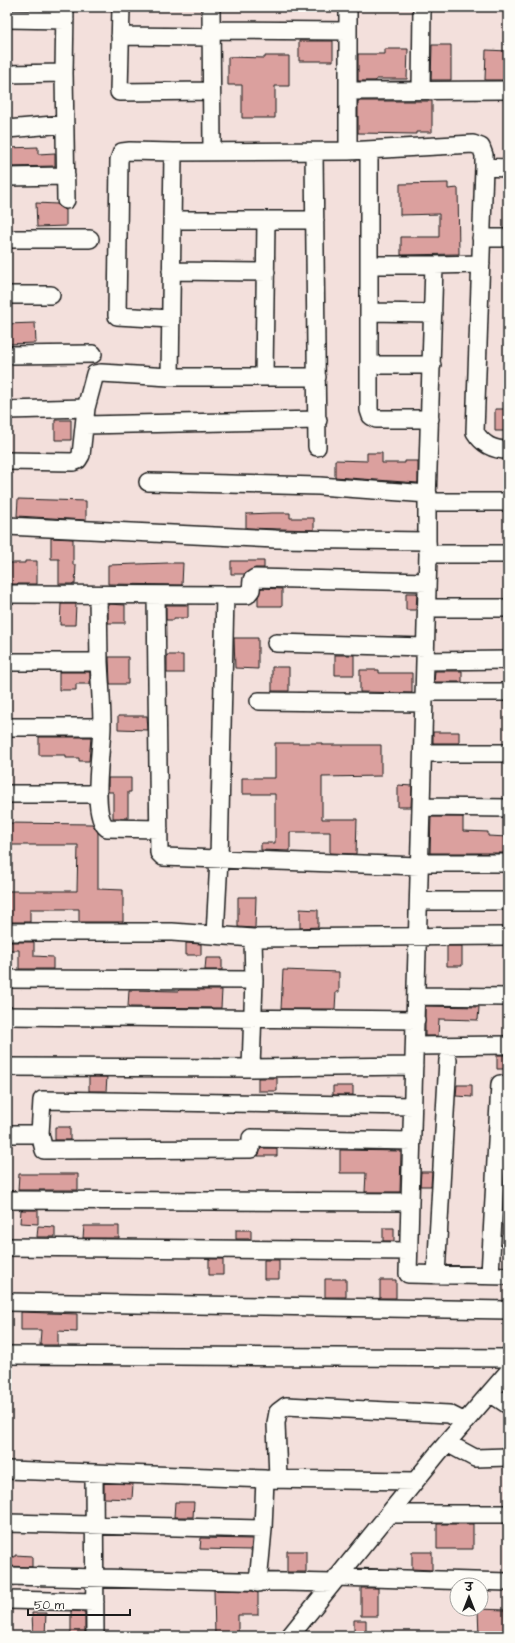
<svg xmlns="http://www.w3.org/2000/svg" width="515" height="1643" viewBox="0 0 515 1643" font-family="'Architects Daughter','Playpen Sans Deva',sans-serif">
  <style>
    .building { fill: #dba09e; stroke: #1c1c1c }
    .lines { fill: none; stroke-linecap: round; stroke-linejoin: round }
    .minor-casing { stroke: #1c1c1c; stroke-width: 20 }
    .minor { stroke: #fdfcf7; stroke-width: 17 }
  </style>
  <rect width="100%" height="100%" fill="#f3e0dc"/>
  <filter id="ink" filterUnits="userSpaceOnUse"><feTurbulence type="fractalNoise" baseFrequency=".025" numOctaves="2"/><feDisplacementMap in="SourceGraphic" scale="8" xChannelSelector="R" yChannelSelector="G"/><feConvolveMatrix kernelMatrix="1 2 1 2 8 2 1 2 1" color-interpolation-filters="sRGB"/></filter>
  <g filter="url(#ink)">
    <path class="building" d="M299 41H333V61H299Z
      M432 45H451V80H431Z
      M385 49H408L407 79H376V81H358V54H385Z
      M486 50 508 51V80H485Z
      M265 56H289V86H275V118H242V85H228V57L265 58Z
      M358 101H432V132H416V134L358 133Z
      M38 147V154L55 153V166L7 167V148Z
      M448 183V189L458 188 459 254 401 255V237H439V214L400 215V184Z
      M36 203 57 204 61 208 66 210V226L37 227Z
      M35 323 36 343 7 344V324Z
      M495 409H508V431H495Z
      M55 420H71V440H55Z
      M367 453H382V463H405V461H418V483L335 477V460L367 461Z
      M18 499 86 501V520L17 516Z
      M272 513H290V518H314V530L246 528V514Z
      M51 538 73 539V565H76L75 584H59V559H51Z
      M25 561H37V584H7V563H25Z
      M231 561H264V568H255L244 574H231Z
      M168 563H183L182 585 108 584V565Z
      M261 588 282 589V606H258V597Z
      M406 593H417L416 610H406Z
      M61 604H76L75 625H60Z
      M108 604 125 605V623H108Z
      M166 605H188V618H174V620H166Z
      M234 638H258V669L235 668Z
      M167 655H183V673H167Z
      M335 655H354V675H335Z
      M109 657H128V684H110Z
      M272 667H289V691H272Z
      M360 670H379V673H412V693L360 692Z
      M435 671H462V682H434Z
      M59 672H90V684H76V690H59Z
      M118 716H147L148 730 118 729Z
      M433 732H459V743H433Z
      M39 737H91L89 761H79V758H66V755H39Z
      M275 743H322V745H381V776L322 777V819H357L356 854 330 853V832H290V851L261 850V843H275V794H242V778H275Z
      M108 778H131V792H128V818H113V792H108Z
      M398 785 412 786 411 807H398Z
      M431 817H463V831L488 832V836L508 837V853H430Z
      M7 823 92 824 98 832V889L123 890V922H79V909H30V922H7V891H77L78 845H7Z
      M238 897H256L255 928 238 927Z
      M300 909 318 910V927L300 928Z
      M7 942H34V956L53 957V969H19V950H7Z
      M186 943 201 944V955H186Z
      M447 946H462V966H447Z
      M206 958H222V970H205Z
      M283 970 339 972V992H336L335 1009H281Z
      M129 990 178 991 179 990H222L221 1008 128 1007Z
      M425 1006 479 1007 478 1020 439 1019 438 1036H425Z
      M497 1055H508V1069H497Z
      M89 1077H107L106 1091H89Z
      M258 1078H277V1091H258Z
      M457 1085H472V1097L456 1096Z
      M333 1086H353V1095H333Z
      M55 1127H70V1140H55Z
      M261 1148H277V1156H258Z
      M340 1150 401 1151 400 1192H365L366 1173H340Z
      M421 1172H432L431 1186H420Z
      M19 1174H78V1190H18Z
      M21 1210H38V1224L20 1223Z
      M38 1226 55 1227V1237H37Z
      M84 1226H119V1238H83Z
      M383 1228H394V1241H383Z
      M236 1230H251V1239H236Z
      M209 1259H223V1275H209Z
      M264 1260H279V1279H264Z
      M325 1279H346V1297H325Z
      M380 1280H396V1298H380Z
      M21 1312 77 1314V1332L58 1331V1345H40L41 1330H21Z
      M104 1483 133 1484 132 1499 104 1498Z
      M175 1502H194L193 1517H174Z
      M437 1524H473V1549H437Z
      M201 1538 252 1539 251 1550 200 1549Z
      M287 1551H306V1572H287Z
      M412 1552H432V1570L412 1569Z
      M15 1555 32 1556V1567L7 1566V1556L15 1557Z
      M361 1588H378V1616H361Z
      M214 1590 252 1591 258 1593V1615H238V1636H215Z
      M478 1609 506 1610 505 1636H479Z
      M71 1611 85 1612V1635H71Z
      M32 1613H46L45 1636H33Z
      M354 1620H366V1636H354Z"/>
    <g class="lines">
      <g class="minor-casing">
        <path id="minor" d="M65 7 64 73 66 200
          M121 7 119 92 211 91
          M211 7 212 152
          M7 19 65 20
          M211 30 348 31
          M120 36 211 37
          M7 74 64 73
          M348 91 508 90
          M421 91 422 7
          M7 129 65 124
          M369 150V265H434
          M348 151V7
          M314 152 317 447
          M484 167 508 168
          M7 177 66 176
          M172 220H315
          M481 238H508
          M7 239H90
          M481 264 434 265 427 502V541L428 554 408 1274 508 1276
          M369 265V410L371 416 376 419H430
          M171 271 266 272
          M7 295H51
          M369 312 433 313
          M171 319 117 316 119 160 122 152 130 151 173 152 348 151 473 144 481 147 484 155V167L475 432C483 445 493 450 508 450
          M7 355 93 354
          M369 365H432
          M170 377 173 152
          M264 377 266 220
          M7 410 86 408
          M85 425 318 420
          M7 461 73 462 78 460 81 455 86 408 95 374 101 373 170 377H317
          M148 482 319 486 428 494
          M427 502H508
          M7 526 276 539 427 541
          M428 554H508
          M7 594 225 595 219 859 215 935
          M98 595 99 662
          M156 595 159 853 163 857 419 866
          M225 595H247L251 590 252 580 255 578 427 582
          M426 608H508
          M276 643 425 647
          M425 661 508 660
          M7 662H99C100 683 102 705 102 726 102 748 90 815 107 828L159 829
          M425 692H508
          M259 701 424 703
          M7 727H102
          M423 753H508
          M7 794H97
          M421 807 508 808
          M420 863H508
          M419 901H508
          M7 932H172L253 938 508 936
          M7 979 254 980
          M416 996 508 997
          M7 1016 416 1020
          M415 1046 508 1045
          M7 1067 251 1068 414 1066
          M251 1068 254 980 253 938
          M7 1134H40L44 1150 251 1149V1138L412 1141
          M40 1134 42 1100 413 1106
          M7 1200 410 1202
          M7 1247 409 1251
          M436 1275 448 1060
          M490 1275 500 1084
          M7 1302 508 1310
          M7 1355 508 1358
          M490 1393 508 1405
          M447 1443 475 1458 508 1457
          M7 1470 265 1479 415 1481
          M94 1473 95 1636
          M278 1479 276 1423 278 1412 286 1406 449 1414 465 1422
          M389 1514H508
          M7 1523 263 1529
          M7 1576 332 1583
          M337 1577 508 1582
          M258 1583 263 1529 265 1479
          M7 1600 95 1602
          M290 1636 438 1453 508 1372"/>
      </g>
      <use href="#minor" class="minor"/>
    </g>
  </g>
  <rect width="515" height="1643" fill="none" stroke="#fdfcf7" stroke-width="24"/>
  <rect x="12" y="12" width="491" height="1619" fill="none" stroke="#1c1c1c" stroke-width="1.5" filter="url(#ink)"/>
  <g transform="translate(469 1597)"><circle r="19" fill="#fdfcf7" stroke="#a3a29f"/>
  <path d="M0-3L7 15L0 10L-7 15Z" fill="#1c1c1c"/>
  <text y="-6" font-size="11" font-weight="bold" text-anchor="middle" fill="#1c1c1c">उ</text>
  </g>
  <path d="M28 1609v6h102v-6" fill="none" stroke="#1c1c1c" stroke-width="2"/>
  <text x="34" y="1609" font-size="12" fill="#1c1c1c" stroke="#fdfcf7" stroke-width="3" paint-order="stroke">50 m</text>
</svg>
